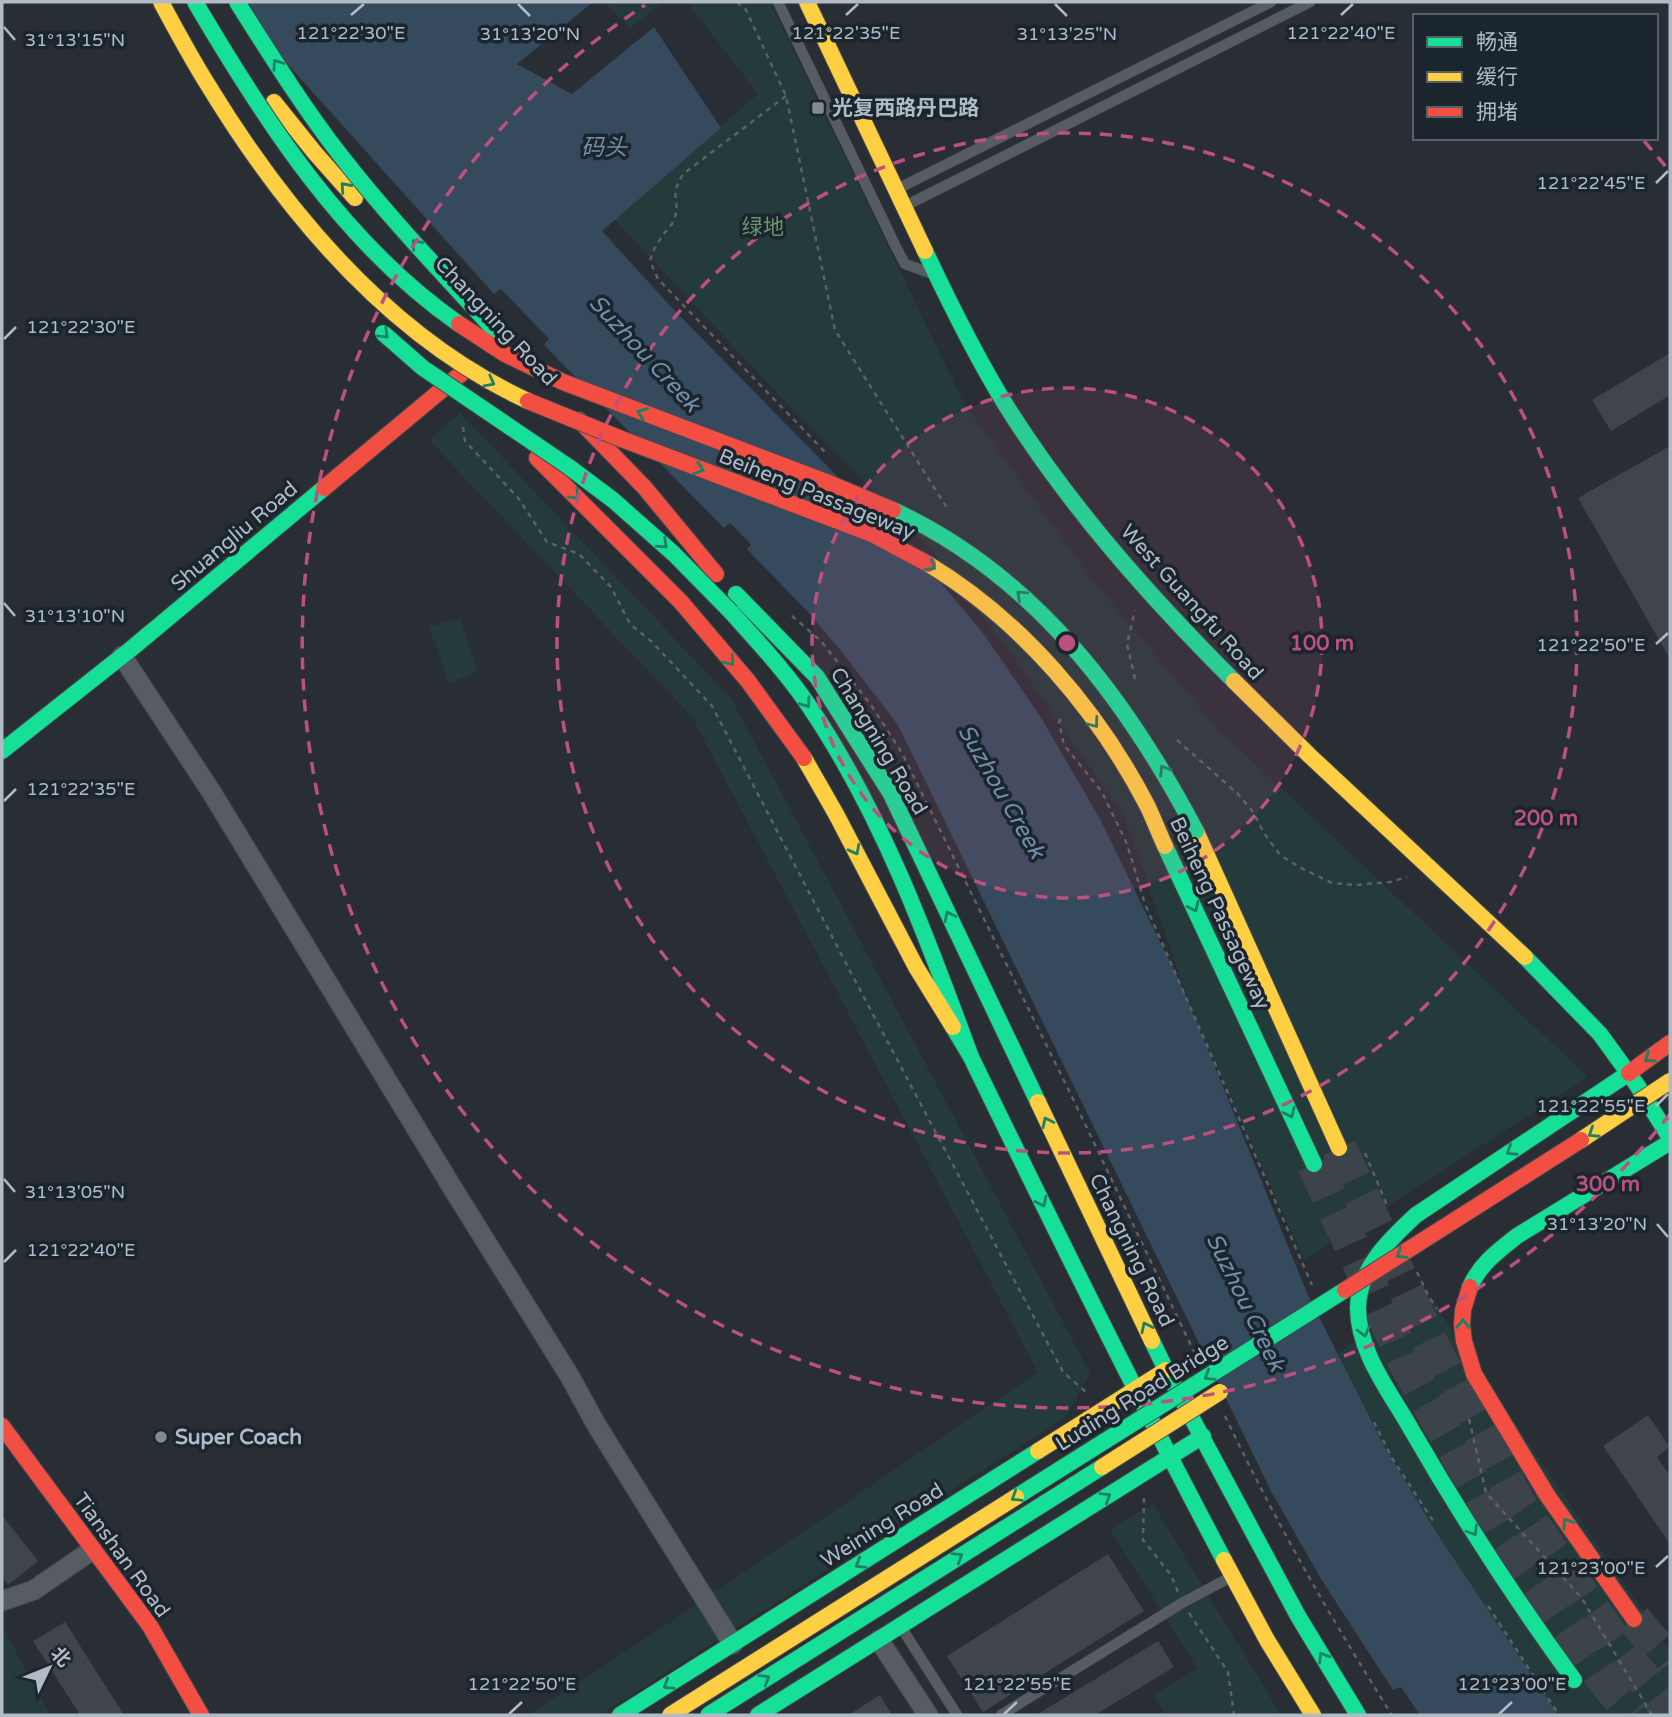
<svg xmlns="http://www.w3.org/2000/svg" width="1672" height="1717" viewBox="0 0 1672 1717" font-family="'Varela Round','Noto Sans SC',sans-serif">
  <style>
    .green { fill: #253a3a }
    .water { fill: #354a5c }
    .building { fill: #40454b }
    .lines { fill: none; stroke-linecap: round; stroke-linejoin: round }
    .highway-tunnel { stroke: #3d434a; stroke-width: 35; stroke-dasharray: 35 18; stroke-linecap: butt }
    .lane-casing { stroke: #464a4f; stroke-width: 11 }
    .street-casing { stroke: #464a4f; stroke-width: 21 }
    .fast-casing { stroke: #464a4f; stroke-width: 18 }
    .slow-casing { stroke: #464a4f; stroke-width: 18 }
    .jam-casing { stroke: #464a4f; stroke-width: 18 }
    .path { stroke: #5b6167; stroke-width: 2.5; stroke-dasharray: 5 5; stroke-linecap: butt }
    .lane { stroke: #575c63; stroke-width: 10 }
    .street { stroke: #575c63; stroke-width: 19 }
    .fast { stroke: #16e098; stroke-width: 16 }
    .slow { stroke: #ffcf43; stroke-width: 16 }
    .jam { stroke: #f24e42; stroke-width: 16 }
    .fast-bridge-casing { stroke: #464a4f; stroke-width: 18; stroke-linecap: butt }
    .slow-bridge-casing { stroke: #464a4f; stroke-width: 18; stroke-linecap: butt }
    .jam-bridge-casing { stroke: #464a4f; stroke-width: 18; stroke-linecap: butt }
    .fast-bridge { stroke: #16e098; stroke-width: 16 }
    .slow-bridge { stroke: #ffcf43; stroke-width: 16 }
    .jam-bridge { stroke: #f24e42; stroke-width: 16 }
    .oneway { stroke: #188263 }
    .ticks { fill: none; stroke: #b1bbc6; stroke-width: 2.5 }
    .ring { fill: none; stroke: #bc5180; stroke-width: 3.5; stroke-dasharray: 12 9 }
    .poi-dot { fill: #818a93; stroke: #1b252e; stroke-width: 2.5 }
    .labels { text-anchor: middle; stroke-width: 7; stroke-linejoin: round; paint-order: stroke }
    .poi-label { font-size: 21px; font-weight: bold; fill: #b1bbc6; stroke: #1b252e; text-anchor: start }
    .park-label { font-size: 21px; fill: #69966e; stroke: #1b252e }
    .street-label { font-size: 21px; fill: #b1bbc6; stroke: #1b252e }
    .water-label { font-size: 23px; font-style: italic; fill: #7290a9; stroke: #1b252e }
    .ticks-label { font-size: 18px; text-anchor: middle; fill: #b1bbc6; stroke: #1b252e; stroke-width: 7; stroke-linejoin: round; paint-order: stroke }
    .centre { fill: #bc5180; stroke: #1b252e; stroke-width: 3.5 }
    .ring-label { font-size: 21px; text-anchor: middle; font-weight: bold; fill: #bc5180; stroke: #1b252e; stroke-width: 7; stroke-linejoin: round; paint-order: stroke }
  </style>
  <rect width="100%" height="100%" fill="#282e34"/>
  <path class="green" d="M604 2H663L631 28Z
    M687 2H770L964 403 1091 578 1217 728 1588 1077 1304 1260 1197 1025 1125 818 1017 662 930 548 797 414 613 218 758 94Z
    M460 413 731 698 1090 1373 1066 1417 600 1715H529L693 1607 1038 1372 692 717 429 440Z
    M460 618 478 672 449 683 429 627Z
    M1428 1295 1670 1651V1715H1558L1438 1535 1384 1446 1336 1354Z
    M1153 1504 1281 1715H1166L1154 1695 1197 1668 1110 1529Z
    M5 1631 50 1715H2V1633Z"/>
  <path class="water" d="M248 2H593L517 64 572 94 654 27 721 128 602 231 674 310 935 576 983 633 1040 716 1100 819 1183 989 1308 1295 1384 1446 1438 1535 1558 1715H1420L1401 1687 1393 1690 1321 1579 1271 1491 898 725 842 652 807 611 747 549 751 544 730 523 724 528 544 345 549 339 501 289 494 294 273 48Z"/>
  <path class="building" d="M1670 353V395L1611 431 1592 400Z
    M1670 446V659L1578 498Z
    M1648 1415 1670 1447 1657 1457 1670 1476V1544L1603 1446Z
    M2 1515 38 1561 8 1585 2 1578Z
    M1108 1554 1144 1611 983 1712 947 1656Z
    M65 1622 124 1715H80L33 1641Z
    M1158 1641 1174 1667 1095 1715H1036Z
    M880 1695 892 1715H848Z"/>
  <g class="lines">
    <path class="highway-tunnel" d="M1339 1148 1433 1348 1521 1508 1625 1656 1670 1711
      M1314 1164 1406 1363 1498 1526 1601 1676 1634 1715
      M1634 1619 1670 1663"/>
    <g class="lane-casing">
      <path id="lane" d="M778 2 896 247 905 264 930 273
        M899 188 1271 2
        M907 205 1310 2
        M901 1627 957 1715
        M1001 1715 1182 1603 1229 1578"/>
    </g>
    <g class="street-casing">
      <path id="street" d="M122 656 212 793 455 1192 569 1375 597 1426 733 1644
        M2 1601 34 1590 92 1550
        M879 1640 928 1715"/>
    </g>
    <g class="fast-casing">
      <path id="fast" d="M925 251C950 304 976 357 1007 407 1070 507 1150 597 1234 681
        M736 594 817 677 891 794 1038 1102
        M731 612C758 642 786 672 809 706 881 812 927 937 971 1057
        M2 751 131 649 324 488
        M1165 846 1314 1164
        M1525 957 1600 1034 1637 1085 1670 1138
        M953 1027 971 1057C1053 1226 1136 1394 1224 1560
        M1470 1287C1480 1264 1498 1251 1517 1236L1670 1142
        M1152 1341 1166 1370 1298 1616 1358 1715
        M1574 1680C1515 1599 1461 1516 1411 1429 1390 1392 1358 1352 1358 1308 1358 1269 1390 1239 1416 1215L1629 1073
        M620 1715 1038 1451
        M758 1715 1203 1436"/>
    </g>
    <g class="slow-casing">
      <path id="slow" d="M807 2 925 251
        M274 102 315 153 355 198
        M1234 681 1309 755 1525 957
        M804 758 836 814 916 967 953 1027
        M1196 831 1339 1148
        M1038 1102 1152 1341
        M1038 1451 1166 1370
        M1224 1560 1267 1640 1313 1715"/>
    </g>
    <g class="jam-casing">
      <path id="jam" d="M579 420 645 488 716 574
        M537 458 681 602 748 681 804 758
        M324 488 462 373
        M1629 1073 1670 1043
        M1470 1287 1463 1310 1462 1325 1464 1341 1474 1374 1547 1495 1634 1619
        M2 1426 150 1626 201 1715"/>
    </g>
    <path class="path" d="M737 2 746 10 786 96 835 330 947 508
      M786 96 683 174 675 190 677 211 672 224 662 236 653 251 650 261 658 279 825 452
      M463 427 465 441 519 499 547 542 579 554 611 587 630 624 652 642 712 706 850 971 1063 1372 1088 1394
      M792 616 821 641 871 705 902 753 1074 1101 1196 1356
      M1135 679 1127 644 1135 610
      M1061 719 1059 722 1064 745 1102 792 1127 844 1145 904 1312 1285
      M1177 740 1238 794 1253 812 1264 833 1280 855 1301 868 1332 883 1356 885 1390 882 1407 877
      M1365 1153 1387 1205
      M1417 1272 1428 1295 1437 1309
      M1225 1416C1274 1519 1331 1619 1392 1715
      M1469 1419 1486 1493 1581 1597 1652 1715
      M1374 1422 1392 1458 1435 1524
      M1144 1498 1143 1540 1171 1575 1178 1592
      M1488 1606 1559 1715
      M1189 1613 1228 1672 1234 1715"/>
    <use href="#lane" class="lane"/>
    <use href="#street" class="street"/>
    <use href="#fast" class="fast"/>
    <use href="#slow" class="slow"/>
    <use href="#jam" class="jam"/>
    <g class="fast-bridge-casing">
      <path id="fast-bridge" d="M195 2C265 121 344 244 459 324
        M237 2C270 54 303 107 341 156 390 219 446 277 500 336
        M383 333 423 368 569 467 613 500 674 554 731 612
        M893 510C1034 575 1125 697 1196 831
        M1016 1497 1345 1290
        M708 1715 1102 1467"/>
    </g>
    <g class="slow-bridge-casing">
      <path id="slow-bridge" d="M161 2C176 30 191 58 208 85 286 213 389 337 528 401
        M928 564C1021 620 1098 710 1148 807 1154 820 1159 833 1165 846
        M1581 1140 1670 1081
        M1102 1467 1220 1392
        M670 1715 1016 1497"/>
    </g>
    <g class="jam-bridge-casing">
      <path id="jam-bridge" d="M459 324 505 354 563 382 829 483 893 510
        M528 401 619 438 872 534 928 564
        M1345 1290 1581 1140"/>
    </g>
    <use href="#fast-bridge" class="fast-bridge"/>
    <use href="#slow-bridge" class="slow-bridge"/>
    <use href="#jam-bridge" class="jam-bridge"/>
  </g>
  <defs><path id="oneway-chevron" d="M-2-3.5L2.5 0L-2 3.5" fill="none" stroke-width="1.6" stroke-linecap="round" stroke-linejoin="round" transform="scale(1.75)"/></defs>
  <g class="oneway">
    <use href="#oneway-chevron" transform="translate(277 64) rotate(-124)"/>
    <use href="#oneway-chevron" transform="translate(345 187) rotate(-132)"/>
    <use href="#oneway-chevron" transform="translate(416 244) rotate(-131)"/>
    <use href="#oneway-chevron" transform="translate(384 334) rotate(44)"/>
    <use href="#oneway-chevron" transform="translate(490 382) rotate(28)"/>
    <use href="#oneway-chevron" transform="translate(642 413) rotate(-159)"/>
    <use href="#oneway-chevron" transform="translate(699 469) rotate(20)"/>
    <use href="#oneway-chevron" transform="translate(575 495) rotate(45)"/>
    <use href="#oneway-chevron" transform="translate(663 544) rotate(43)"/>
    <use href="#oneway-chevron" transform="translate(931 566) rotate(33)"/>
    <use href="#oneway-chevron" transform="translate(1021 595) rotate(-138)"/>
    <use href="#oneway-chevron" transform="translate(730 661) rotate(50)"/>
    <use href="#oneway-chevron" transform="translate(806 703) rotate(55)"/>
    <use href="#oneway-chevron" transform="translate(1094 723) rotate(53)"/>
    <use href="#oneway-chevron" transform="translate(1164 770) rotate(-121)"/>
    <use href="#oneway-chevron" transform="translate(855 850) rotate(63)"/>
    <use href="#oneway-chevron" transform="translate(1194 907) rotate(65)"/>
    <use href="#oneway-chevron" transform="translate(949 916) rotate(-116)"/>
    <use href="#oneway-chevron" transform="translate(1649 1058) rotate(145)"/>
    <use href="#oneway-chevron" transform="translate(1290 1113) rotate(65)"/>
    <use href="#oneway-chevron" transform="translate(1047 1122) rotate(-116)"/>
    <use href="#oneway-chevron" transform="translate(1593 1133) rotate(147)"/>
    <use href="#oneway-chevron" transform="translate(1511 1151) rotate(147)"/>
    <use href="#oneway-chevron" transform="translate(1042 1202) rotate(64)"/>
    <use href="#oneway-chevron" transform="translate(1401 1254) rotate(148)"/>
    <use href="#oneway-chevron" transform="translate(1463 1324) rotate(-89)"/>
    <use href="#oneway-chevron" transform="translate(1146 1327) rotate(-116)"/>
    <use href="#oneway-chevron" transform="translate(1364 1332) rotate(75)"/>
    <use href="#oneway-chevron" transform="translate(1209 1376) rotate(148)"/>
    <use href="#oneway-chevron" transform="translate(1016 1497) rotate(148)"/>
    <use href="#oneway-chevron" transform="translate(1106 1497) rotate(-32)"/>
    <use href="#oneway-chevron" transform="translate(1567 1523) rotate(-125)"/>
    <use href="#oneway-chevron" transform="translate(1473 1531) rotate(58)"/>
    <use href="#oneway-chevron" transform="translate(958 1557) rotate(-32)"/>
    <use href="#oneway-chevron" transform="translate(860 1564) rotate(148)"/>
    <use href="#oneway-chevron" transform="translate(1323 1657) rotate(-121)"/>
    <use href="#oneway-chevron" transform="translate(765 1679) rotate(-32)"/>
    <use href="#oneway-chevron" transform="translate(668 1685) rotate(148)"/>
  </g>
  <path class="ticks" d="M518 4 530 16M1055 4 1067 16M351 15 364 4M846 15 858 4M1341 15 1353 4M4 27 15 40M1656 183 1668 171M4 339 16 327M4 603 15 616M1656 644 1668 633M4 801 16 789M1656 1106 1668 1094M4 1179 15 1192M1657 1224 1668 1237M4 1262 16 1250M1656 1567 1668 1556M509 1714 522 1702M1004 1714 1017 1702M1499 1714 1512 1702"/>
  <circle cx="1067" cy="643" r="255" fill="#bc5180" fill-opacity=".12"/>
  <g class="ring">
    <circle cx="1067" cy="643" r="255"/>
    <circle cx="1067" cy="643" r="510"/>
    <path d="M1670 1114A765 765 0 1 1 645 5M1644 141A765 765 0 0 1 1670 172"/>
  </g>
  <g class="poi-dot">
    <rect x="811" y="101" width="14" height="14" rx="3.5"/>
    <circle cx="161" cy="1437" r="7"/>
  </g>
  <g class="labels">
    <g class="poi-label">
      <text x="832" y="115">光复西路丹巴路</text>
      <text x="175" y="1444">Super Coach</text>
    </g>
    <g class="park-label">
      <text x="763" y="234">绿地</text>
    </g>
    <g class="street-label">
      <text transform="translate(496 321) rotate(47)" y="7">Changning Road</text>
      <text transform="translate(817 494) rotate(22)" y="7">Beiheng Passageway</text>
      <text transform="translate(234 536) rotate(-40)" y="7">Shuangliu Road</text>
      <text transform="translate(1192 602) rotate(48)" y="7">West Guangfu Road</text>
      <text transform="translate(879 741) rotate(59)" y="7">Changning Road</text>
      <text transform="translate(1220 913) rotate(65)" y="7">Beiheng Passageway</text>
      <text transform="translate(1132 1250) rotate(64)" y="7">Changning Road</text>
      <text transform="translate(1142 1393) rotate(-32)" y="7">Luding Road Bridge</text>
      <text transform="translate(882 1525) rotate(-32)" y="7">Weining Road</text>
      <text transform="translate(122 1555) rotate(54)" y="7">Tianshan Road</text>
    </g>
    <g class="water-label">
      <text x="604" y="155">码头</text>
      <text transform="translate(645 353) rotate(47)" y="8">Suzhou Creek</text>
      <text transform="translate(1002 791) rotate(60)" y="8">Suzhou Creek</text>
      <text transform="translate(1246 1302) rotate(64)" y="8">Suzhou Creek</text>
    </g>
  </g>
  <g class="ticks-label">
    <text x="351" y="39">121°22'30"E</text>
    <text x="846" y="39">121°22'35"E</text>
    <text x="1341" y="39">121°22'40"E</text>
    <text x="530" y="40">31°13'20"N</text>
    <text x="1067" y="40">31°13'25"N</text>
    <text x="75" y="46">31°13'15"N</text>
    <text x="1591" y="189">121°22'45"E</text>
    <text x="81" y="333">121°22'30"E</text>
    <text x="75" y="622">31°13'10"N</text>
    <text x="1591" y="651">121°22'50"E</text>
    <text x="81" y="795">121°22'35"E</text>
    <text x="1591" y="1112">121°22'55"E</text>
    <text x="75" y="1198">31°13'05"N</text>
    <text x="1597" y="1230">31°13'20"N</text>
    <text x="81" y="1256">121°22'40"E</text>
    <text x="1591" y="1574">121°23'00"E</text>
    <text x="522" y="1690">121°22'50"E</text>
    <text x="1017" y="1690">121°22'55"E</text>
    <text x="1512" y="1690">121°23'00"E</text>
  </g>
  <circle cx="1067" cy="643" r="10" class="centre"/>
  <g class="ring-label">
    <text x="1322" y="650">100 m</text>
    <text x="1546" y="825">200 m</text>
    <text x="1608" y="1191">300 m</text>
  </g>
  <rect width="1672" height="1717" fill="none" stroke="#b1bbc6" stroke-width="7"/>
  <rect x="1413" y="14" width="245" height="126" fill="#1b252e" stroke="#57616b" stroke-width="2"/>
  <rect x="1427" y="37" width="35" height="10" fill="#16e098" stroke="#57616b" stroke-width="2"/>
  <text x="1476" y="49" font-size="21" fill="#b1bbc6">畅通</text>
  <rect x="1427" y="72" width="35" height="10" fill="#ffcf43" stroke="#57616b" stroke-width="2"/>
  <text x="1476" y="84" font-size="21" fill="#b1bbc6">缓行</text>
  <rect x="1427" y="107" width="35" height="10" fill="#f24e42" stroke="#57616b" stroke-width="2"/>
  <text x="1476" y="119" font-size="21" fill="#b1bbc6">拥堵</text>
  <g transform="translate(49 1668) rotate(47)" stroke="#1b252e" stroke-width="5" paint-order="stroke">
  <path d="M0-5L12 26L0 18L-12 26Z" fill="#b1bbc6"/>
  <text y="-10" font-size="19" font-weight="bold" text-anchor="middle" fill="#b1bbc6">北</text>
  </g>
</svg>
